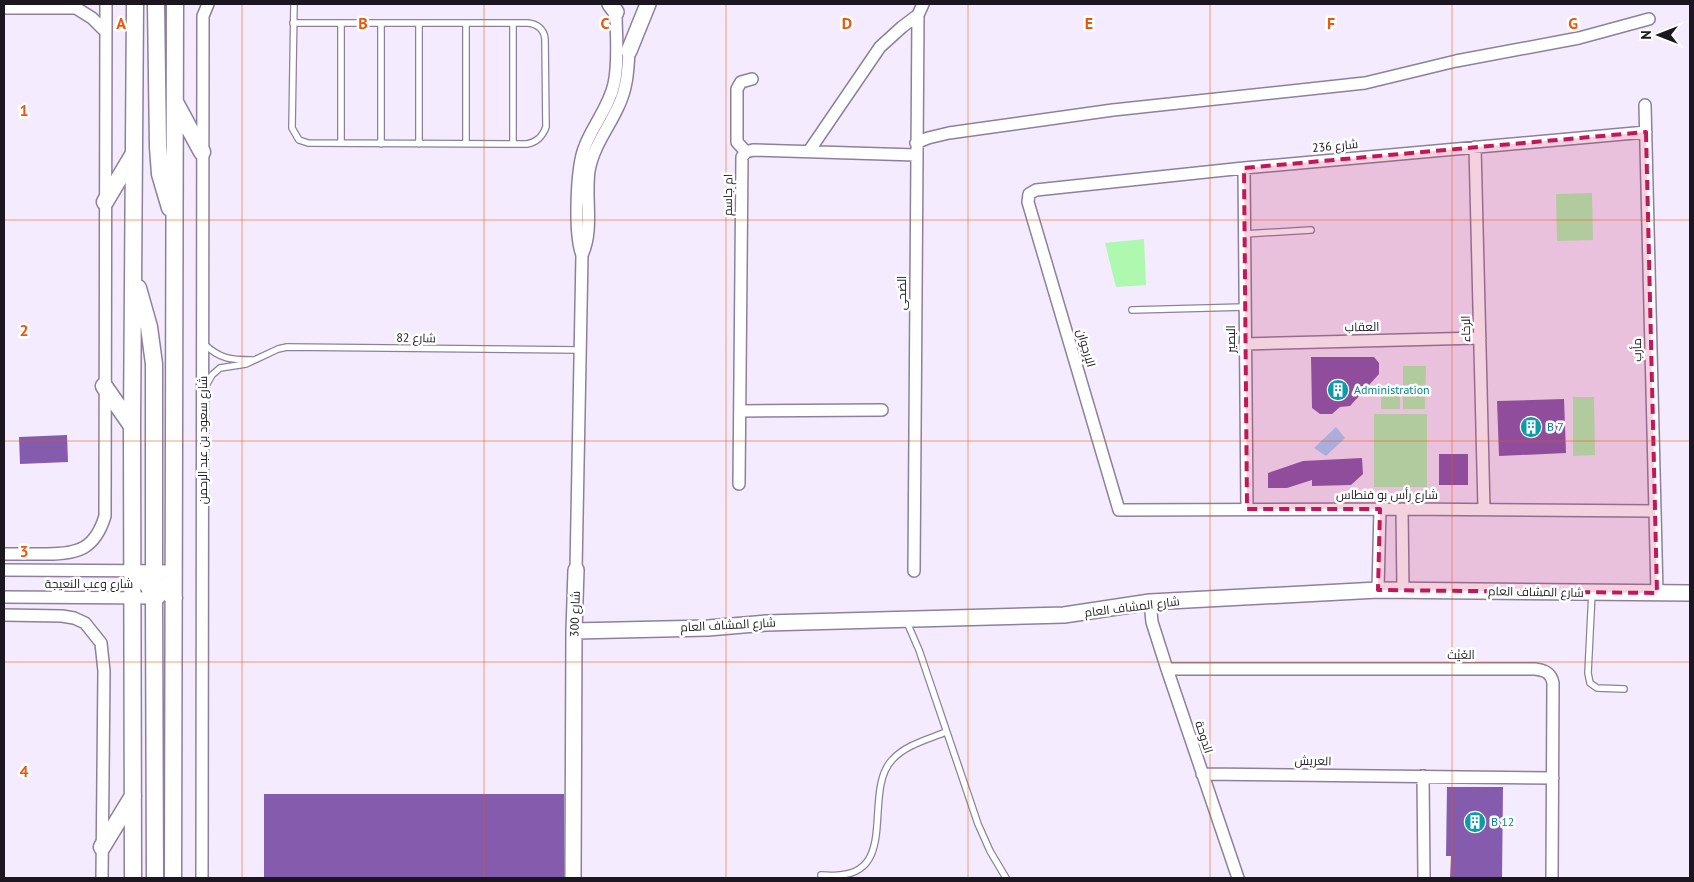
<svg xmlns="http://www.w3.org/2000/svg" width="1694" height="882" viewBox="0 0 1694 882" font-family="'PT Sans',Cairo,sans-serif">
  <style>
    .green { fill: #aef8b0 }
    .water { fill: #a5d3fe }
    .building { fill: #845bad }
    .lines { fill: none; stroke-linecap: round; stroke-linejoin: round }
    .service-casing { stroke: #8d809c; stroke-width: 8 }
    .minor-casing { stroke: #8d809c; stroke-width: 14 }
    .tertiary-casing { stroke: #8d809c; stroke-width: 18 }
    .secondary-casing { stroke: #8d809c; stroke-width: 19 }
    .service { stroke: #fff; stroke-width: 5.5 }
    .minor { stroke: #fff; stroke-width: 11 }
    .tertiary { stroke: #fff; stroke-width: 15 }
    .secondary { stroke: #fff; stroke-width: 16 }
    .marked { fill: #c2185b; fill-opacity: 0.2; stroke: #c2185b; stroke-width: 4; stroke-dasharray: 10 6; stroke-linejoin: round }
    .grid { fill: none; stroke: #e8590c; stroke-width: 1; stroke-opacity: 0.55 }
    .labels { text-anchor: middle; stroke-width: 5; stroke-linejoin: round; paint-order: stroke }
    .street-label { font-size: 12px; fill: #1b1620; stroke: #fff }
    .culture-label { font-size: 12px; fill: #0d838f; stroke: #fff; text-anchor: start }
    .grid-label { font-size: 16px; text-anchor: middle; font-weight: bold; fill: #e8590c; stroke: #fff; stroke-width: 5; stroke-linejoin: round; paint-order: stroke }
  </style>
  <rect width="100%" height="100%" fill="#f4ecfe"/>
  <path class="green" d="M1592 193 1593 240 1557 241 1556 194Z
    M1144 239 1146 285 1116 287 1105 243Z
    M1403 366H1426L1425 409H1403Z
    M1381 386H1400V409H1381Z
    M1573 397H1594L1595 455 1573 456Z
    M1374 414H1427V487H1374Z"/>
  <path class="water" d="M1336 427 1345 438 1326 456 1314 448Z"/>
  <path class="building" d="M1311 357H1374L1379 363V374L1350 406 1340 407 1332 414H1320L1312 408Z
    M1564 399 1566 453 1499 456 1497 401Z
    M67 435 68 462 20 464 19 437Z
    M1439 454H1468V485H1439Z
    M1362 458 1363 474 1351 485 1312 486V480L1287 488H1268V473L1303 461Z
    M1447 787H1503L1502 878H1450L1451 856H1446Z
    M264 794H564V878H264Z"/>
  <g class="lines">
    <g class="service-casing">
      <path id="service" d="M293 23H528C537 24 544 29 545 39L546 127C542 137 537 142 527 144L308 143 299 140 292 128 294 4
        M341 23V143
        M466 23V144
        M381 144V23
        M419 144V23
        M513 144V23
        M1244 234 1311 230
        M1132 310 1245 307
        M204 344C220 359 231 360 252 360
        M205 387 212 375 220 368 246 364 278 349 287 347 580 350
        M1592 592 1588 673 1590 683 1597 688 1624 689
        M906 620 919 650 978 824 990 851 1006 878
        M821 875C827 875 834 876 840 875 898 871 863 791 892 760 905 745 929 739 946 732"/>
    </g>
    <g class="minor-casing">
      <path id="minor" d="M4 8H76L92 18 106 32
        M1645 105 1657 593
        M1646 132 1244 168 1036 190 1029 194 1028 202 1119 510 1402 509 1654 511
        M916 143 928 138 949 133 1113 110 1365 83 1456 61 1579 38 1649 19
        M1475 147 1484 509
        M809 151 880 47 902 27 918 15
        M746 152 737 142V89L741 82 752 79
        M1244 168 1247 509
        M582 255C594 229 585 199 589 171 593 147 608 129 618 107 627 89 628 71 629 51
        M1245 344 1480 338
        M740 411 882 410
        M739 484 742 157 746 152 753 150 916 155
        M1402 509 1403 590
        M4 554C18 554 32 554 47 554 78 554 95 549 105 516L106 4
        M4 570 174 571
        M576 570 582 255C574 234 576 167 585 146 593 125 609 107 614 84 619 61 616 36 616 12
        M914 571 918 15 923 4
        M1378 590 1380 509
        M4 597 159 598
        M1150 602 1152 622 1167 669 1238 878
        M4 615 62 616 74 618 85 623 101 643 104 671 102 878
        M1167 669H1535C1545 670 1551 673 1553 683L1552 878
        M1202 774 1553 778
        M1423 776 1424 878
        M202 878 203 26V16L208 4"/>
    </g>
    <g class="tertiary-casing">
      <path id="tertiary" d="M610 4 616 12
        M629 51 648 4
        M574 631 708 628 766 623 1064 615 1150 602 1378 590 1690 593
        M573 878 574 631 576 570"/>
    </g>
    <g class="secondary-casing">
      <path id="secondary" d="M156 4 158 147 160 174 170 208
        M176 104 202 152
        M105 202 133 155
        M138 288 149 327 154 364V571L161 586 174 598
        M104 386 132 426
        M133 571 148 585 154 598 155 878
        M102 847 133 796
        M133 878 132 426 135 4
        M173 878 175 4"/>
    </g>
    <use href="#service" class="service"/>
    <use href="#minor" class="minor"/>
    <use href="#tertiary" class="tertiary"/>
    <use href="#secondary" class="secondary"/>
  </g>
  <path class="marked" d="M1646 132 1657 593 1378 590 1380 509H1247L1244 168Z"/>
  <path class="grid" d="M242 4V878M484 4V878M726 4V878M968 4V878M1210 4V878M1452 4V878M4 220H1690M4 441H1690M4 662H1690"/>
  <defs>
    <g id="building-disc" transform="scale(1.125)"><circle r="9.5" fill="#0f9aa8" stroke="#fff"/><path d="M-4-6H4V6H1V3H-1V6H-4ZM-2.5-4.3h1.7v1.8h-1.7ZM.8-4.3h1.7v1.8H.8ZM-2.5-1h1.7V.8h-1.7ZM.8-1h1.7V.8H.8Z" fill="#fff"/></g>
  </defs>
  <g fill-rule="evenodd">
    <use href="#building-disc" x="1338" y="390"/>
    <use href="#building-disc" x="1531" y="427"/>
    <use href="#building-disc" x="1475" y="822"/>
  </g>
  <g class="labels">
    <g class="street-label">
      <text transform="translate(1335 146) rotate(-5)" y="4">شارع 236</text>
      <text transform="translate(728 195) rotate(-89)" y="4">ام جاسم</text>
      <text transform="translate(902 293) rotate(-90)" y="4">الضحى</text>
      <text transform="translate(1362 327) rotate(-1)" y="4">العقاب</text>
      <text transform="translate(1466 329) rotate(-91)" y="4">الرخاء</text>
      <text transform="translate(416 338) rotate(1)" y="4">شارع 82</text>
      <text transform="translate(1231 339) rotate(-90)" y="4">البصير</text>
      <text transform="translate(1086 348) rotate(74)" y="4">الإرجوان</text>
      <text transform="translate(1637 350) rotate(-91)" y="4">مأرب</text>
      <text transform="translate(203 440) rotate(-90)" y="4">شارع سعود بن عبد الرحمن</text>
      <text x="1387" y="499">شارع رأس بو فنطاس</text>
      <text x="89" y="588">شارع وعب النعيجة</text>
      <text transform="translate(1536 592) rotate(1)" y="4">شارع المشاف العام</text>
      <text transform="translate(1132 607) rotate(-7)" y="4">شارع المشاف العام</text>
      <text transform="translate(575 614) rotate(-88)" y="4">شارع 300</text>
      <text transform="translate(728 625) rotate(-3)" y="4">شارع المشاف العام</text>
      <text x="1461" y="659">الغَيْث</text>
      <text transform="translate(1204 737) rotate(72)" y="4">الدوحة</text>
      <text transform="translate(1313 761) rotate(1)" y="4">العريش</text>
    </g>
    <g class="culture-label">
      <text x="1354" y="394">Administration</text>
      <text x="1547" y="431">B 7</text>
      <text x="1491" y="826">B 12</text>
    </g>
  </g>
  <g class="grid-label">
    <text x="121" y="29">A</text>
    <text x="363" y="29">B</text>
    <text x="605" y="29">C</text>
    <text x="847" y="29">D</text>
    <text x="1089" y="29">E</text>
    <text x="1331" y="29">F</text>
    <text x="1573" y="29">G</text>
    <text x="24" y="116">1</text>
    <text x="24" y="336">2</text>
    <text x="24" y="557">3</text>
    <text x="24" y="777">4</text>
  </g>
  <rect width="1694" height="882" fill="none" stroke="#1b1620" stroke-width="10"/>
  <g transform="translate(1659 35) rotate(270)" stroke="#ffffff" stroke-width="4" paint-order="stroke">
  <path d="M0-4L9 19L0 12L-9 19Z" fill="#1b1620"/>
  <text y="-8" font-size="14" font-weight="bold" text-anchor="middle" fill="#1b1620">N</text>
  </g>
</svg>
